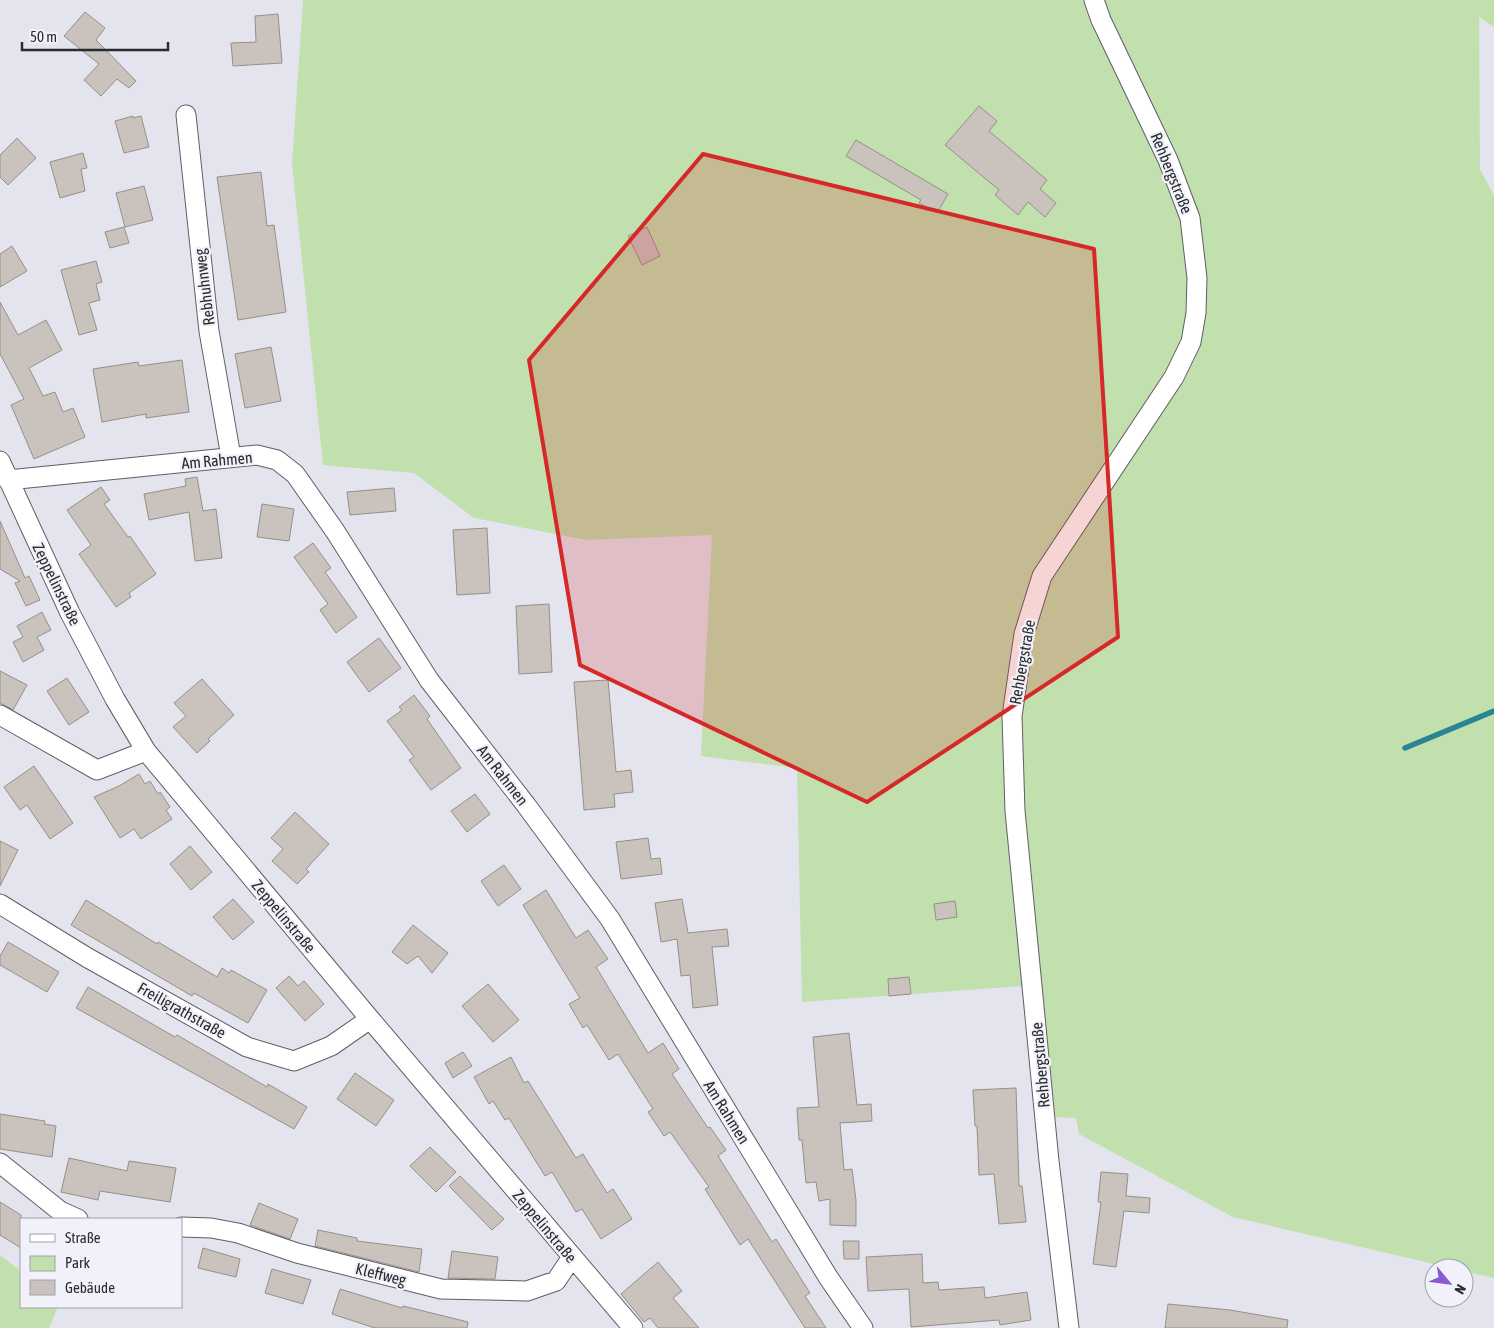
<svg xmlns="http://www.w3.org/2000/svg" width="1494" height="1328" viewBox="0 0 1494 1328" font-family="'Asap Condensed',sans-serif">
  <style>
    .green { fill: #c1e0ae }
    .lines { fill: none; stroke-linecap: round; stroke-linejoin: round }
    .stream { stroke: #298594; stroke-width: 5.5 }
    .building { fill: #cac2bc; stroke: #968f89 }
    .minor-casing { stroke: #5e5e66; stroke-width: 21 }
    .minor { stroke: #fff; stroke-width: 19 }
    .marked { fill: #d62828; fill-opacity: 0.2; stroke: #d62828; stroke-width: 4; stroke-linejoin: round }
    .labels { text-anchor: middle; stroke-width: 4.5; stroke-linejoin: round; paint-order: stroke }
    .street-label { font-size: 16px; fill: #2a2b2e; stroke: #f1f1fa }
  </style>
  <rect width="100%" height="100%" fill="#e3e4ed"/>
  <path class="green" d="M303 0H1494V27L1479 17 1480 169 1494 196V1278L1464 1271V1268H1451L1233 1217 1079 1134 1076 1118 1052 1117 1035 985 802 1002 797 768 701 756 712 535 586 540 474 518 414 473 323 465 292 164Z
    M0 1255 21 1271V1307H58L49 1328H0Z"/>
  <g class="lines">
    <path class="stream" d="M1405 748 1494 711"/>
  </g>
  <path class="building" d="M85 12 105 28 96 40 136 81 129 88 117 79 101 96 84 80 99 64 64 36Z
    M278 14 282 63 233 66 231 43 256 42 255 16Z
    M979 106 997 121 989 131 1047 180 1040 189 1056 203 1045 217 1028 202 1018 215 995 195 999 190 945 145Z
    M133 116V118L141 116 149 147 124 153 115 121Z
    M17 138 36 158 8 185 0 177V155Z
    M856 140 948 194 937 213 919 203 921 200 846 156Z
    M83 153 87 168 81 169 85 191 60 198 50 162Z
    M261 172 267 226 274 225 286 312 238 320 217 177Z
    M144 186 153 220 125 227 116 193Z
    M124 227 129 243 110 248 105 232Z
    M647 227 660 256 642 265 628 236Z
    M12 246 27 271 0 287V254Z
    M96 261 102 282 96 284 100 300 89 303 97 330 79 335 61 270Z
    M0 302 18 335 46 320 62 350 29 368 43 396 55 392 63 412 73 408 85 437 34 459 11 405 24 399 0 354Z
    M271 347 281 401 245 408 235 354Z
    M182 360 189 412 146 418V414L102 422 93 369 138 362 139 366Z
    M197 477 203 511 216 509 222 558 195 561 189 512 149 520 144 494 186 486 185 479Z
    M101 487 110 500 104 504 128 537 130 536 156 574 129 593 131 597 116 607 79 554 91 545 67 510Z
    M394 488 396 511 350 515 347 492Z
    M262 504 294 509 289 541 257 537Z
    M0 521 25 578 29 576 40 600 26 606 15 583 20 581 0 569Z
    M487 528 490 593 457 595 453 530Z
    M313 543 331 568 325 572 357 617 336 633 320 610 328 604 294 557Z
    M549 604 552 672 519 674 516 606Z
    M42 612 51 630 37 637 44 650 23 662 13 642 23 637 17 626Z
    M379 638 401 668 369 692 347 662Z
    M0 671 27 685 13 710 0 703Z
    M67 678 89 712 69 725 47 691Z
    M202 679 234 715 208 739 210 741 197 753 173 727 186 716 174 703Z
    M608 680 616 772 631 770 633 792 614 794 615 807 584 810 574 682Z
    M414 695 430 716 427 719 461 768 431 790 409 760 414 757 387 721 402 710 399 707Z
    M34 766 73 823 50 839 27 805 20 810 4 787Z
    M139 774 145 784 150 781 158 794 160 792 170 807 166 810 172 819 141 839 134 829 120 838 94 797 119 786Z
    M475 794 490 814 467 832 451 811Z
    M295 812 329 844 306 869 309 872 297 884 272 861 283 849 271 838Z
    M648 838 651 859 660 858 662 874 621 879 616 842Z
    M0 841 18 850 0 886Z
    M190 846 212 872 191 890 170 864Z
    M504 865 521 889 498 906 481 881Z
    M546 890 576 938 588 930 608 959 596 967 648 1053 663 1043 679 1069 672 1074 708 1128 710 1127 726 1150 718 1156 772 1242 776 1239 810 1293 805 1296 826 1328H805L748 1239 740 1245 705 1189 709 1187 670 1132 664 1136 648 1112 653 1109 618 1054 609 1060 587 1025 583 1028 569 1004 580 998 523 905Z
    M233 899 254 922 233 940 213 917Z
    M682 899 688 933 727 929 729 946 712 947 718 1005 693 1008 690 975 681 976 677 939 661 942 655 903Z
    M86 900 157 944 158 942 217 977 222 968 229 973 231 970 267 990 248 1023 194 993 192 996 71 925Z
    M955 901 957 917 936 920 934 904Z
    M413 925 448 953 432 973 418 956 407 964 392 952Z
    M8 942 59 972 47 992 0 965V956Z
    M289 976 298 986 304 981 324 1004 305 1021 276 988Z
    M909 977 911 994 889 996 888 979Z
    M488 984 519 1020 493 1042 462 1006Z
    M88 987 175 1037 177 1035 267 1087 268 1084 307 1107 294 1129 76 1008Z
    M849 1033 857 1105 871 1104 872 1121 840 1123 844 1170 852 1169 856 1200V1226L830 1225V1199L819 1201 816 1182 806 1183 802 1140H799L797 1108 819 1107 813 1037Z
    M463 1052 472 1066 453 1078 445 1063Z
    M511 1057 524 1083 528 1081 576 1158 583 1154 607 1193 613 1189 632 1219 601 1239 582 1209 576 1212 552 1172 545 1176 509 1118 505 1120 493 1101 489 1104 474 1077Z
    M355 1073 394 1100 376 1126 337 1099Z
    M1016 1088 1019 1186H1022L1026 1222 999 1224 994 1174 979 1175 977 1126H975L973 1090Z
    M0 1114 45 1121 44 1124 56 1126 52 1157 0 1149Z
    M430 1147 456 1172 436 1192 410 1166Z
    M69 1158 127 1171 129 1161 176 1168 170 1202 100 1191 98 1200 61 1192Z
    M1101 1172 1128 1174 1126 1196 1150 1198 1149 1213 1124 1211 1116 1267 1093 1264 1101 1202H1098Z
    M460 1176 504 1219 492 1230 449 1186Z
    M0 1202 21 1215V1248L0 1235Z
    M259 1203 298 1219 290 1239 250 1225Z
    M318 1230 357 1238V1241L422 1249 419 1272 315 1246Z
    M843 1241H859V1259H844Z
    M203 1248 240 1259 236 1277 198 1268Z
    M452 1251 498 1257 495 1279 448 1278Z
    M922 1254 923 1283 938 1282 939 1290 984 1287 985 1298 1027 1292 1031 1320 1000 1325 999 1320 911 1327 909 1289 868 1291 866 1257Z
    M658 1262 682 1291 673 1298 699 1328H658L650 1318 644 1322 621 1294Z
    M272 1269 311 1280 303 1304 265 1293Z
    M340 1289 402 1308 403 1306 468 1322 467 1328H375L332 1314Z
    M1168 1304 1230 1310 1288 1320 1287 1328H1165Z"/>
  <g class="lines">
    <g class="minor-casing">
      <path id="minor" d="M186 115 209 331 231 457
        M0 461 70 613 115 699 146 751 370 1019 633 1328
        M8 480 257 455 277 460 295 474 335 531 429 680 526 805 610 919 828 1277 863 1328
        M0 715 97 770 146 751
        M0 904 88 958 247 1047 294 1061 331 1046 370 1019
        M0 1163 60 1211 78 1219
        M181 1227 211 1228 238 1233 297 1253 441 1289 527 1291 556 1281 572 1257
        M1069 1328 1049 1161 1015 811 1012 716 1024 634 1042 576 1174 377 1191 342 1196 313 1197 278 1190 218 1168 160 1101 20 1094 0"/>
    </g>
    <use href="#minor" class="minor"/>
  </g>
  <path class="marked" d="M703 154 1094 249 1118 637 867 802 580 665 529 360Z"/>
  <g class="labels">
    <g class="street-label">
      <text transform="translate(1172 173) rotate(68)" y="6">Rehbergstraße</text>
      <text transform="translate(204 287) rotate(-97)" y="6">Rebhuhnweg</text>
      <text transform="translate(217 460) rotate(-5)" y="6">Am Rahmen</text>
      <text transform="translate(57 584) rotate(64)" y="6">Zeppelinstraße</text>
      <text transform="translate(1022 662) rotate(-80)" y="6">Rehbergstraße</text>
      <text transform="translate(503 775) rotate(52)" y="6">Am Rahmen</text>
      <text transform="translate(284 916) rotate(50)" y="6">Zeppelinstraße</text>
      <text transform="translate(182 1010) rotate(29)" y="6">Freiligrathstraße</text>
      <text transform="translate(1040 1065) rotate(-95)" y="6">Rehbergstraße</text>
      <text transform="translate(727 1112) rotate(58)" y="6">Am Rahmen</text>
      <text transform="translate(545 1226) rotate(50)" y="6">Zeppelinstraße</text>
      <text transform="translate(381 1274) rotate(14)" y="6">Kleffweg</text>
    </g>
  </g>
  <rect x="20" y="1218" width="162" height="90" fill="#f1f1fa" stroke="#a1a2a8"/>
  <rect x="30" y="1234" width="25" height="8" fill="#ffffff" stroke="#a1a2a8"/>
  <text x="65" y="1243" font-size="15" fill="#2a2b2e">Straße</text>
  <rect x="30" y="1256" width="25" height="15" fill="#c1e0ae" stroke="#a1a2a8"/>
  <text x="65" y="1268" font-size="15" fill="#2a2b2e">Park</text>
  <rect x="30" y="1280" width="25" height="15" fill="#cac2bc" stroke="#a1a2a8"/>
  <text x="65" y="1293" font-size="15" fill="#2a2b2e">Gebäude</text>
  <g transform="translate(1449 1283) rotate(119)"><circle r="24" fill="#f1f1fa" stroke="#a1a2a8"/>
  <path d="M0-4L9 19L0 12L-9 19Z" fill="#8a5ad3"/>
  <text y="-8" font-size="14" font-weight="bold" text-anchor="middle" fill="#2a2b2e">N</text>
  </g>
  <path d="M22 42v8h146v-8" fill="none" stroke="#2a2b2e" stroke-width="2.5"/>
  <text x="30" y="42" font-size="15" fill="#2a2b2e" stroke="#f1f1fa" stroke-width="4" paint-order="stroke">50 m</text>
</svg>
